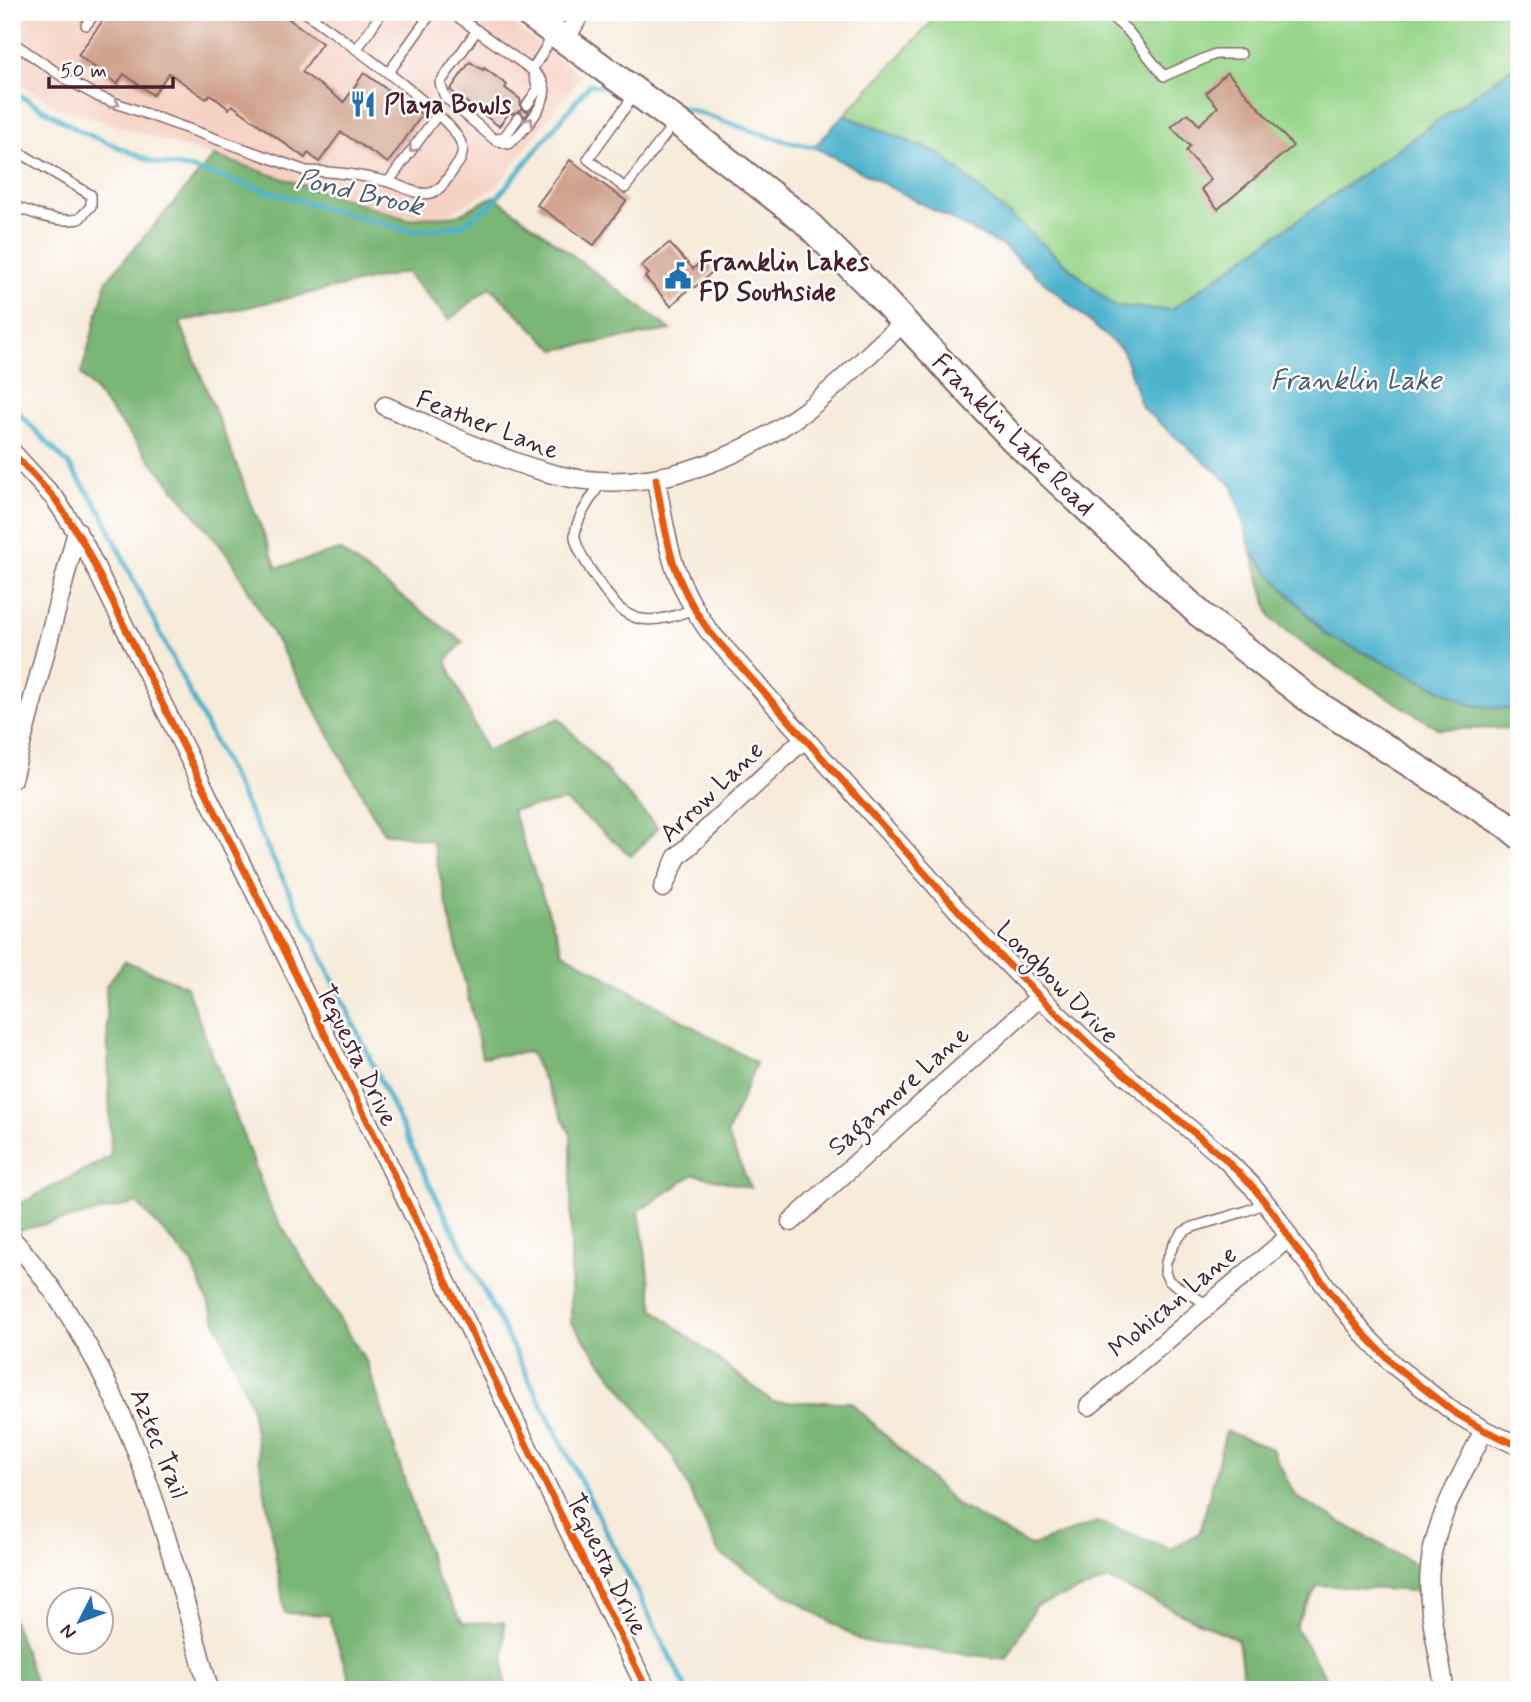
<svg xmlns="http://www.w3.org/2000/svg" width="1531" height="1702" viewBox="0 0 1531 1702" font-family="Mynerve,sans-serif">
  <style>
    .built { fill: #f6d2c4 }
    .green { fill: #98d58a; stroke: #717a5a; stroke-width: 2 }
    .forest { fill: #7ab676; stroke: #626a50; stroke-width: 2 }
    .water { fill: #4eb3cd; stroke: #4c697c; stroke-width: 2 }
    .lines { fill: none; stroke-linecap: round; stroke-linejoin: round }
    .stream { stroke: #4eb3cd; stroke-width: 5 }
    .building { fill: #cfa08a }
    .lane-casing { stroke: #876668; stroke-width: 12 }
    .street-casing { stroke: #876668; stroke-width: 21 }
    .primary-casing { stroke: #876668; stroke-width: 30 }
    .lane { stroke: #fff; stroke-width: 9 }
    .street { stroke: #fff; stroke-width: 18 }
    .primary { stroke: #fff; stroke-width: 26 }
    .cycleway-casing { stroke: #fff; stroke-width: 11 }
    .cycleway { stroke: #e8590c; stroke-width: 7 }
    .oneway { stroke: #ae9aa0 }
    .labels { text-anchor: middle; stroke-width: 5; stroke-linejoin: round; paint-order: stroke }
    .poi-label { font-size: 26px; font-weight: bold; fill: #4a1f2b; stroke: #fff; text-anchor: start }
    .street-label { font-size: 26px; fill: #4a1f2b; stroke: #fff }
    .water-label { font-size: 28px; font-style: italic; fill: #4c5a6c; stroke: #fff }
  </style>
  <rect width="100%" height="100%" fill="#fff"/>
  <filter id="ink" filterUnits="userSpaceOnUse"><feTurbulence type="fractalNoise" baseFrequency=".0143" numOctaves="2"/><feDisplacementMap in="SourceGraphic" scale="14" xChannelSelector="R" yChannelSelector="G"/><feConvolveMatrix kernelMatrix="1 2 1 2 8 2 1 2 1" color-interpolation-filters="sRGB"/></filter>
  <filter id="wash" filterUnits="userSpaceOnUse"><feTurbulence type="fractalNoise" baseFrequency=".00686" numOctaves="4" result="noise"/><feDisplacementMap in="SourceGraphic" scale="28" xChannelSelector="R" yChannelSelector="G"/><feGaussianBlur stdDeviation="1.57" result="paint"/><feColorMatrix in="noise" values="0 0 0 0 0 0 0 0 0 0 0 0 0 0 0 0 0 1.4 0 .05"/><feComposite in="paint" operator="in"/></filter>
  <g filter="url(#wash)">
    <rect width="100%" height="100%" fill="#f7ebda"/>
    <path class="built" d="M12 12H496L581 75 496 187 454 211 437 216 419 217 397 213 56 107 12 78Z"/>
    <path class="green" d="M922 12H1519V63L1171 310 1114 306 938 153 844 115 931 23Z"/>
    <path class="forest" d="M214 156 407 219 458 215 494 196 671 330 555 350 490 287 449 320 406 272 180 322 277 568 339 550 463 642 446 661 486 751 559 718 658 828 631 856 566 801 512 810 563 952 756 1063 727 1135 751 1188 694 1174 639 1211 654 1310 773 1402H851L956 1504 1030 1546 1097 1522 1171 1549 1200 1532 1226 1431 1272 1449 1295 1496 1427 1571 1430 1592 1318 1585 1295 1626 1333 1690H1245L1238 1640 1109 1580 1035 1606 1007 1659 863 1642 719 1553 674 1458 571 1322V1135L530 1052 482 1057 432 841 383 832 231 559 81 374 107 280Z
      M1252 553 1325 634 1472 705 1519 710V728L1439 729 1311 650 1271 618Z
      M125 961 186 986 272 1211 367 1363 436 1578 463 1623 504 1622 505 1690H353L328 1615 285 1613 250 1403 192 1263 137 1203 12 1232V1208L111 1156 106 986Z
      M12 1617 38 1690H12Z"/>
    <path class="water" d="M1519 63V710L1472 705 1325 634 1252 553 1233 486 1142 408 1123 351 1004 247 814 147 844 115 938 153 1114 306 1171 310Z"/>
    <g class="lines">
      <path class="stream" d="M12 91 80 131 156 163 193 169 322 207 412 231 461 226 491 205 590 84 616 91
        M673 105C721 118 765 139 814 147
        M12 406 69 465 101 511 128 569 322 957 425 1175 687 1690"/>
    </g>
    <g id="blocks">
      <path class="building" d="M109 12H279L322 43 302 72 344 102 364 73 422 115 388 163 341 132 319 162 308 153 305 158 232 105 229 109 210 94 206 99 169 73 153 95 124 74 117 84 78 55Z
        M470 62 483 70 484 68 507 85 505 88 520 99 521 109 529 112 525 117 519 111 512 114 510 112 499 126 450 90Z
        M1227 72 1293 146 1218 209 1201 189 1211 180 1186 151 1190 146 1171 127 1188 113 1199 125 1218 107 1206 93Z
        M570 160 626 201 594 245 537 205Z
        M669 243 693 269 701 262 708 261 712 266 711 273 694 288 692 286 671 306 645 277 649 274 641 266Z"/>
    </g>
  </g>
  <g filter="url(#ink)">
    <use href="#blocks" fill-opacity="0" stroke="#876668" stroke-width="2"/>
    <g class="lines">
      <g class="lane-casing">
        <path id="lane" d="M451 12 532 70 554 34
          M1106 12 1128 31 1164 76 1215 54H1241
          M86 25 96 12
          M477 30 440 83 445 97 495 140 509 144C522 133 552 100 543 83 541 78 536 74 532 70
          M12 42 66 79 99 97 306 171C333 171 359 175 385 181 400 184 415 196 431 193 441 190 448 178 453 170 459 163 464 156 462 146 456 116 334 34 305 12
          M357 49 382 12
          M389 72 432 12
          M635 94 588 159 625 188 675 122
          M527 105 538 89 534 75
          M495 140 505 136 518 118
          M12 148 91 195V206L79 219C56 223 34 214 12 205
          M389 181 438 114
          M602 481C593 496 577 516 575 534 573 549 607 595 618 607 623 612 634 618 641 619 659 622 678 615 694 609
          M1208 1305 1169 1281 1165 1273 1166 1262 1174 1244 1183 1232 1193 1227 1246 1211 1265 1203"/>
      </g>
      <g class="street-casing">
        <path id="street" d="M565 40 581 12
          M385 406C441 430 497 460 557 475 646 496 734 463 805 411 840 385 871 351 904 322
          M12 452 56 500 83 542 647 1690
          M656 479C667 541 670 576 708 630L981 936 1040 997 1092 1047 1223 1157 1253 1187 1275 1215 1295 1247 1363 1333 1395 1366 1455 1413 1484 1430 1519 1446
          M12 779 77 531
          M663 888 677 857 805 738
          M791 1222 1040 997
          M12 1239C125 1365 166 1531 209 1690
          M1089 1406 1289 1237
          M1444 1686C1438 1647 1426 1606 1430 1567 1435 1518 1463 1474 1484 1430"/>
      </g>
      <g class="primary-casing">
        <path id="primary" d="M526 12 676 121 803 219 877 293 1013 439 1200 614 1310 700 1507 825 1519 835"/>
      </g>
      <use href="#lane" class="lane"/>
      <use href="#street" class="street"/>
      <use href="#primary" class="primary"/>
      <g class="cycleway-casing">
        <path id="cycleway" d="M12 452 56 500 83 542 647 1690
          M656 479C667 541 670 576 708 630L981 936 1040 997 1092 1047 1223 1157 1253 1187 1275 1215 1295 1247 1363 1333 1395 1366 1455 1413 1484 1430 1519 1446"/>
      </g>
      <use href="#cycleway" class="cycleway"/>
    </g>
    <defs><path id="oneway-chevron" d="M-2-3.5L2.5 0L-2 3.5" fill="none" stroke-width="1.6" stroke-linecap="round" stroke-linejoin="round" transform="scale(1.75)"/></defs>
    <g class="oneway">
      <use href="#oneway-chevron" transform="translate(115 103) rotate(20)"/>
      <use href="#oneway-chevron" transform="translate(529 122) rotate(-54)"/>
      <use href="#oneway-chevron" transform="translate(413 148) rotate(126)"/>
    </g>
  </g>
  <defs>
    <g id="restaurant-bare" transform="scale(2.1)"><path d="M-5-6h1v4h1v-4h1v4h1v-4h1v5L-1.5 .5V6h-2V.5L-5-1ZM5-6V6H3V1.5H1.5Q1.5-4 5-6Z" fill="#1f6fb2" stroke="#fff" stroke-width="2.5" paint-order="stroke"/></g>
    <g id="civic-bare" transform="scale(2.1)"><path d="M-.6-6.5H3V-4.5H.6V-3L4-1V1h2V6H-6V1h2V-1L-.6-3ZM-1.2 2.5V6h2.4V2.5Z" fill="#1f6fb2" stroke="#fff" stroke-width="2.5" paint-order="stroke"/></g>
  </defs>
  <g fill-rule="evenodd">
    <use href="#restaurant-bare" x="363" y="104"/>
    <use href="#civic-bare" x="678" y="276"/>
  </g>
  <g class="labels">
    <g class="poi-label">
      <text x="384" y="113">Playa Bowls</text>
      <text x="699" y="270">Franklin Lakes<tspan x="699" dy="30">FD Southside</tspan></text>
    </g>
    <g class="street-label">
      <text transform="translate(488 424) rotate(21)" y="9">Feather Lane</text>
      <text transform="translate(1014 434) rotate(45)" y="9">Franklin Lake Road</text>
      <text transform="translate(711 791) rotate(-44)" y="9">Arrow Lane</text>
      <text transform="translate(1058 982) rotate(45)" y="9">Longbow Drive</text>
      <text transform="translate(358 1055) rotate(64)" y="9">Tequesta Drive</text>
      <text transform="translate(898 1090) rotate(-42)" y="9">Sagamore Lane</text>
      <text transform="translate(1172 1301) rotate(-40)" y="9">Mohican Lane</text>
      <text transform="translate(160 1443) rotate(68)" y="9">Aztec Trail</text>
      <text transform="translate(608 1564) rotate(64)" y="9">Tequesta Drive</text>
    </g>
    <g class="water-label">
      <text transform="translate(360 191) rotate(13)" y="10">Pond Brook</text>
      <text x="1356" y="389">Franklin Lake</text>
    </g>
  </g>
  <rect width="1531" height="1702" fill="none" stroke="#fff" stroke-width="42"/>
  <g transform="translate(80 1621) rotate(228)"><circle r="33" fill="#ffffff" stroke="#b7a5aa" stroke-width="2"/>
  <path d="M0-5L12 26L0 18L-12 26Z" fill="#1f6fb2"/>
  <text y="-10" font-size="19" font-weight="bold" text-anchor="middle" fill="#4a1f2b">N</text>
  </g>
  <path d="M49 77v10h124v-10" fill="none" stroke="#4a1f2b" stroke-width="3.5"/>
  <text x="60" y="77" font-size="21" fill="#4a1f2b" stroke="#ffffff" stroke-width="5" paint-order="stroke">50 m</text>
</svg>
